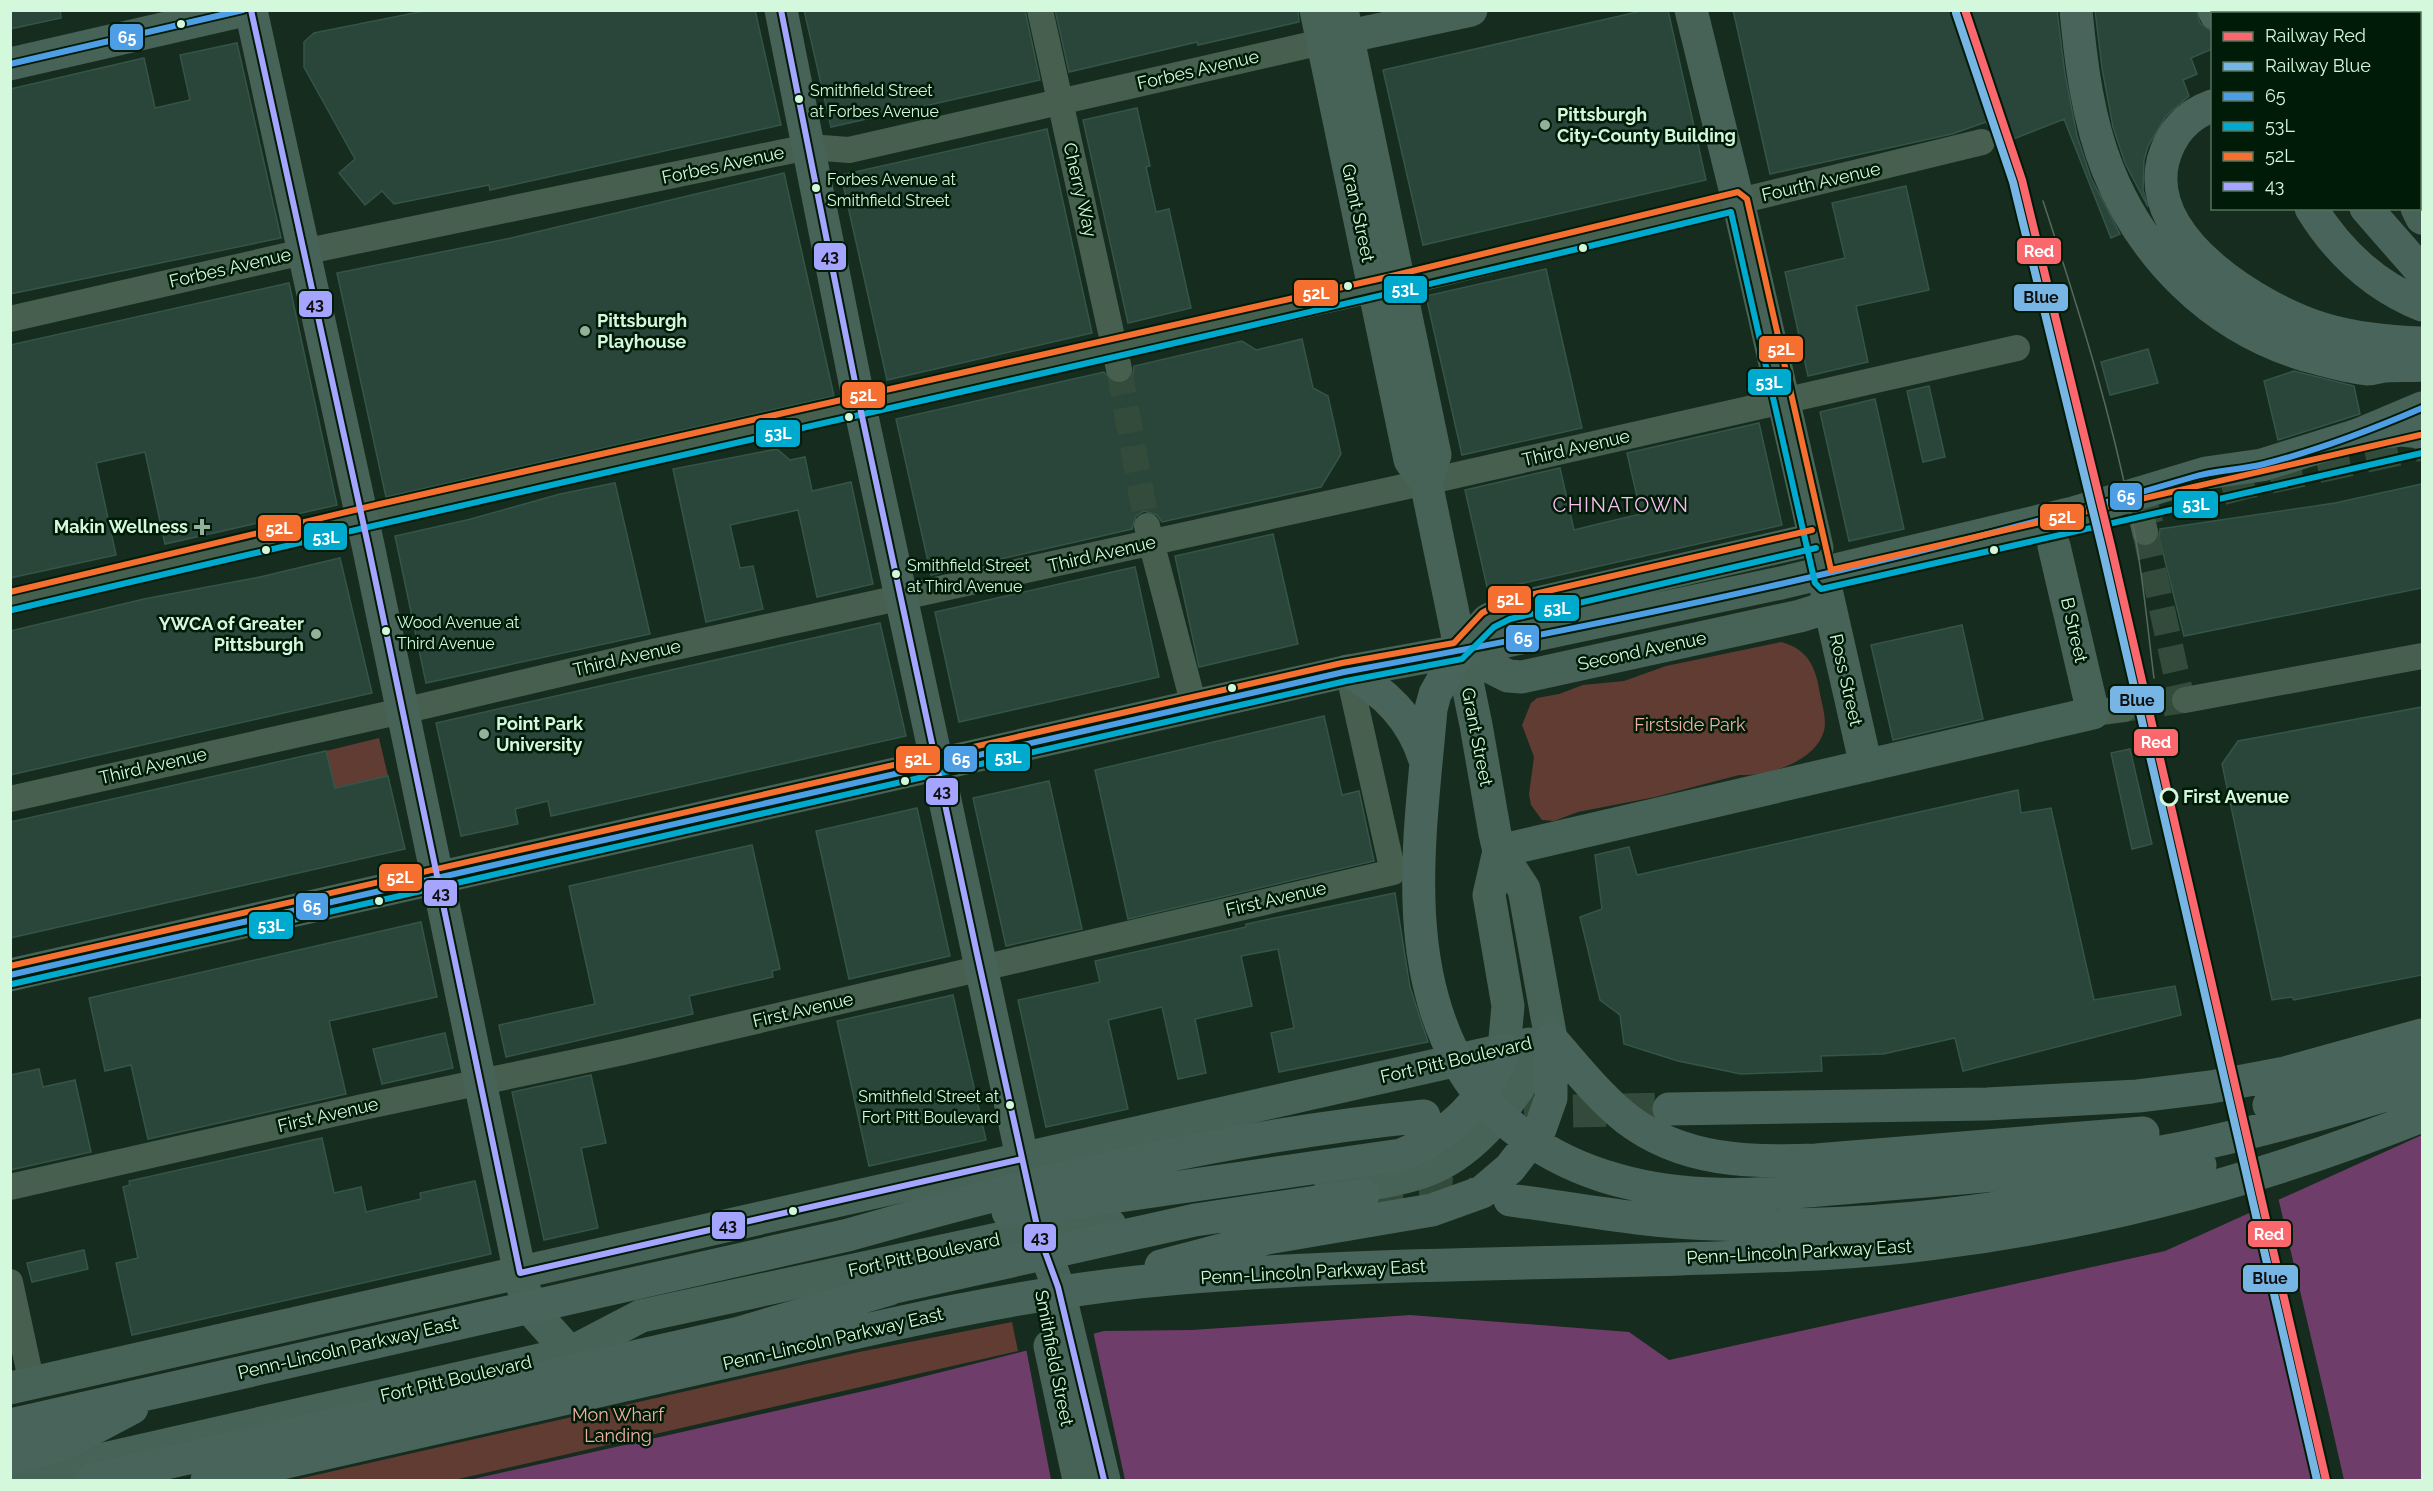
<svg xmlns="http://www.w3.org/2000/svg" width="2433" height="1491" viewBox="0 0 2433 1491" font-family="Raleway,sans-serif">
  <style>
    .green { fill: #603c33 }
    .water { fill: #6f3d69 }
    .pier { fill: #162c1e }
    .building { fill: #2a453a; stroke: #345549; stroke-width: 1.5 }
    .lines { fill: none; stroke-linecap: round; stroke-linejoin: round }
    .minor-tunnel { stroke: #324b3a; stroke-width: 26; stroke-dasharray: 26 13; stroke-linecap: butt }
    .major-tunnel { stroke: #324b3a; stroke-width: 33; stroke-dasharray: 33 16; stroke-linecap: butt }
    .highway-tunnel { stroke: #324b3a; stroke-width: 33; stroke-dasharray: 33 16; stroke-linecap: butt }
    .minor { stroke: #465f4e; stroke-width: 26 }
    .major { stroke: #476256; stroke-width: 33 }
    .highway { stroke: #49645b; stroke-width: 33 }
    .tram { stroke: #566a5c; stroke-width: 1.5 }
    .bus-1-casing { stroke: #001b08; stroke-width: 10 }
    .bus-2-casing { stroke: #001b08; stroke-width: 10 }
    .bus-3-casing { stroke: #001b08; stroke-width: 10 }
    .bus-4-casing { stroke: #001b08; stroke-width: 10 }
    .bus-1 { stroke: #4d9ee5; stroke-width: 6 }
    .bus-2 { stroke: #00a9ce; stroke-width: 6 }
    .bus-3 { stroke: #f46f30; stroke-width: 6 }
    .bus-4 { stroke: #a5a5ff; stroke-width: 6 }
    .rail-1-casing { stroke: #001b08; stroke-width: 12 }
    .rail-2-casing { stroke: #001b08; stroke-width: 12 }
    .rail-1 { stroke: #fa676d; stroke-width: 8 }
    .rail-2 { stroke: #77b6e4; stroke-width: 8 }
    .bus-dot { fill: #d4f8dc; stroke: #001b08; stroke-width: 2 }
    .poi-dot { fill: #92b19a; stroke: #001b08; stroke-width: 2 }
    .stop-dot { fill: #001b08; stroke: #d4f8dc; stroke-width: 3 }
    .labels { text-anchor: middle; stroke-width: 5; stroke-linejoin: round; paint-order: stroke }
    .bus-label { font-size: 16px; fill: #d4f8dc; stroke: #001b08; text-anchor: start }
    .street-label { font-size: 18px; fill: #d4f8dc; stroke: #001b08 }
    .poi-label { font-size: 18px; font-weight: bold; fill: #d4f8dc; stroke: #001b08; text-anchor: start }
    .park-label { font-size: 18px; fill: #f2b1a3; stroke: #001b08 }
    .stop-label { font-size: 18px; font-weight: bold; fill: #d4f8dc; stroke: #001b08; text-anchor: start }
    .neighbourhood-label { font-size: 20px; letter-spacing: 1.5px; fill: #fdbdf2; stroke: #001b08 }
    .line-badge { stroke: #001b08; stroke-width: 2 }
    .badge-label { font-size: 16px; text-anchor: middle; font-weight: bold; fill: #fff }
    .pale-badge-label { font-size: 16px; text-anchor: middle; font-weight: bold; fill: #111 }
  </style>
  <rect width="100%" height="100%" fill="#162c1e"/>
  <path class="green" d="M1781 642C1808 649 1816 667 1820 694 1822 705 1827 719 1824 731 1815 762 1769 776 1739 775L1655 797 1578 812 1554 821 1542 820 1531 805 1529 794 1534 757 1522 725 1531 703 1537 698 1559 694 1583 685 1624 681 1666 666Z
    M379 738 388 776 335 788 326 751Z
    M1012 1322 1018 1351 454 1480H294L859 1352Z"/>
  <path class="water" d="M2422 1135V1480H469L886 1386 1104 1331 1192 1330 1410 1315 1629 1332 1669 1360 2165 1251Z"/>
  <path class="pier" d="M2278 1197 2329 1414 2344 1480H2320L2255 1208Z
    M1093 1331 1125 1480H1051L1026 1348Z"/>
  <path class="building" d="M10 10H60L61 18 10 29Z
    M429 10H755L781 125 490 190 489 185 394 204 382 191 365 205 339 173 355 159 304 67V42L314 33Z
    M804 10H1025L1040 80 831 127Z
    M1055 10H1298L1299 22 1198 45 1197 42 1069 72Z
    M1646 10H1668L1706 180 1423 245 1383 70Z
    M1733 10H2057L2065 74 2077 136 2091 178 2120 234 2111 238 2064 119 1996 146V138L1986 122 1952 134 1770 174Z
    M2095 10H2196L2200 23 2212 32V49L2191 58 2197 74 2183 80 2189 96 2166 116 2148 146 2144 160 2143 190 2148 207 2125 163 2113 127 2102 68Z
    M237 43 281 238 10 294V89L144 58 155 108 190 100 180 55Z
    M1137 108 1150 166 1146 167 1156 212 1169 209 1191 308 1128 323 1083 120Z
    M1047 129 1092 333 887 380 841 175Z
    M784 173 834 396 386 497 337 273 511 238Z
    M1906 186 1929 290 1856 306 1868 362 1808 376 1785 272 1845 258 1832 203Z
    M1546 269 1582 428 1462 455 1426 296Z
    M289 283 337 505 165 544 145 452 96 463 116 555 10 578V345Z
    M1302 339 1313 388 1328 396 1341 454 1321 487 1162 522 1157 515 1144 511 1136 516 1132 529 931 575 896 419 1104 372 1114 383H1123L1133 374 1134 366 1242 341 1256 350Z
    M2148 349 2158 383 2110 395 2101 362Z
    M2294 371 2354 386 2360 414 2278 440 2264 381Z
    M1929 386 1945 457 1923 462 1907 391Z
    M1875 399 1904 529 1849 541 1820 412Z
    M1759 423 1782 525 1488 591 1465 490 1560 468 1574 530 1598 524 1641 514 1627 453Z
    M777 449 790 460 805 457 812 491 851 482 873 584 817 597 798 510 730 525 740 568 753 566 763 609 706 622 673 469Z
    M615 483 650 634 426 683 395 536 471 519 560 494Z
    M2422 484V588L2184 636 2159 537 2160 529 2335 503Z
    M1273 534 1298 644 1199 667 1175 556Z
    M340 558 372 693 10 775V631L144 599 260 577Z
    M1135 567 1159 677 959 722 935 612Z
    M880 623 906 736 551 816 548 801 515 809 518 824 461 836 436 723Z
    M1962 625 1983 719 1893 740 1871 645Z
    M2422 707V975L2294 1000 2292 997 2272 1000 2222 764 2238 741Z
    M1324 716 1342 795 1359 791 1374 861 1128 919 1095 770Z
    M2130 749 2152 844 2132 849 2111 753Z
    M326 751 335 788 388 776 405 849 10 938V822Z
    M1049 781 1082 929 1006 946 973 798Z
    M2018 790 2021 813 2051 808 2094 1000 2175 986 2181 1015 1963 1071 1955 1038 1883 1054 1821 1056 1822 1071 1741 1074 1678 1061 1624 1044 1620 1015 1600 1000 1580 917 1602 909 1595 855 1629 847 1637 875Z
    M917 808 950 956 849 979 816 831Z
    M752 845 780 969 772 971 773 977 689 996 693 1014 506 1057 499 1025 595 1004 569 886Z
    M1395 893 1410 987 1428 1042 1279 1072 1271 1033 1294 1028 1278 949 1241 956 1252 1006 1195 1019 1206 1073 1178 1079 1162 1007 1108 1020 1128 1109 1046 1127 1018 1000 1100 982 1095 961 1246 927V924Z
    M421 922 437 997 329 1021 346 1094 148 1139 131 1065 105 1071 89 998Z
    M953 995 986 1140 869 1166 837 1021Z
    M445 1033 453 1068 382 1084 373 1049Z
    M39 1069 43 1087 75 1080 91 1152 10 1170V1075Z
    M591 1075 606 1143 581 1148 598 1228 544 1240 512 1092Z
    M322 1138 334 1193 361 1187 366 1212 421 1199 420 1193 475 1181 491 1254 132 1335 116 1263 138 1258 123 1187 130 1185 129 1181Z
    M84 1250 88 1269 32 1282 27 1263Z"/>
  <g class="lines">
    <path class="minor-tunnel" d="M1119 369 1147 525
      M2145 532 2182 700
      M2124 709 2185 700"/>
    <path class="major-tunnel" d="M2127 513 2244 483 2422 444"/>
    <path class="highway-tunnel" d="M1475 1113 1669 1109
      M1370 1194 1421 1191 1478 1195"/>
    <path class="minor" d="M1040 10 1119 369
      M10 319 303 252 779 153 809 147 849 150 1322 42
      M2143 523 2145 532
      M1147 526 1194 706
      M10 601 382 513 1398 284 1982 142
      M2185 700 2422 656
      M2093 713 2124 709
      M10 799 424 706 653 652 1426 482 2017 348
      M10 1187 363 1107 623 1052 1393 872 1348 671
      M10 1282 32 1384"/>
    <path class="major" d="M251 10 368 545 523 1288 537 1316 570 1353
      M781 10 860 407 1027 1180
      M1316 10 1410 460 1426 482 1476 725 1495 834 1499 851 1524 889 1551 1039
      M1342 10 1435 455 1426 482
      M1691 10 1738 201 1817 548
      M2296 10 2298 14
      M1326 41 1471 10
      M10 64 245 10
      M2417 208 2422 218
      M1827 594 1866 766
      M1459 651 1508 676 1522 677 1800 616 1829 607
      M1459 651 1488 620 1507 610 1814 539
      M1499 851 2093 713 2054 546
      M1499 851 1489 895 1508 1006 1504 1049
      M10 975 1344 672 1459 651 1781 583 2073 513 2206 473 2262 465 2358 435 2422 408
      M1330 1190C1363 1184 1398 1182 1430 1169 1487 1145 1518 1088 1551 1039
      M1037 1228 1058 1287 1104 1480
      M1050 1346 1079 1480
      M10 1388 1529 1044
      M11 1480 570 1353 641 1316 1003 1238 1110 1225"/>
    <path class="highway" d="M2076 10C2081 64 2088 120 2108 170 2143 257 2212 326 2302 354 2324 360 2345 367 2368 369 2374 369 2380 366 2386 366 2398 365 2411 366 2422 365
      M2214 10 2216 14
      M2339 10 2341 14
      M2212 106C2186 115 2170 135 2163 161 2144 241 2261 310 2323 329 2356 339 2389 342 2422 343
      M2420 143 2422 149
      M2311 208C2338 252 2375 286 2422 305
      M2366 208 2422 272
      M2358 435 2401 430 2422 432
      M1459 651 1435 694 1431 709C1421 828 1398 960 1462 1069 1499 1130 1561 1167 1629 1183 1710 1203 1796 1192 1878 1185 1974 1177 2072 1170 2167 1151 2254 1134 2338 1110 2422 1084
      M1348 671C1385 692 1412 718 1425 760
      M1551 1039C1575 1066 1598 1096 1627 1119 1682 1161 1749 1163 1816 1160L2143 1133
      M2269 1105 2422 1059
      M1669 1109 1987 1104 2138 1096 2211 1087 2285 1073 2422 1035
      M1510 1200C1577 1209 1645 1222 1713 1224 1877 1230 2042 1208 2200 1165
      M1008 1212 1401 1155C1451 1135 1486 1101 1504 1049
      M1161 1266 1267 1238 1432 1210 1482 1192 1510 1168 1540 1129 1551 1098V1039
      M868 1293 1195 1220 1363 1195
      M10 1425 848 1235C1036 1181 1229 1136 1424 1116
      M10 1459 64 1444 132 1408
      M91 1480 739 1333 890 1289
      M207 1480C380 1441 553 1402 726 1362 862 1331 999 1297 1138 1282 1318 1264 1501 1265 1681 1259 1765 1256 1848 1255 1930 1244 2100 1223 2264 1179 2422 1116"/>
    <path class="tram" d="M2043 201C2080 313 2115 425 2136 541 2144 586 2148 632 2154 678"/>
    <g class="bus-1-casing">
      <path id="bus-1" d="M10 64 243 10
        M10 975 1344 672C1629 620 1915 560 2193 477 2216 470 2241 470 2264 464 2319 450 2371 430 2422 408"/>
    </g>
    <g class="bus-2-casing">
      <path id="bus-2" d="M12 610C585 474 1160 351 1731 212L1815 583 1821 589 2422 453
        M12 984 1346 681 1462 659 1494 627 1510 619 1816 548"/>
    </g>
    <g class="bus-3-casing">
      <path id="bus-3" d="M10 592 380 504 1396 275 1738 192 1747 199 1831 570 2420 435
        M10 966 1342 663 1454 643 1482 613 1504 601 1812 530"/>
    </g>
    <g class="bus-4-casing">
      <path id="bus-4" d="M251 10 368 545 520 1273 1022 1159
        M781 10 860 407 977 954 1039 1235 1058 1287 1104 1480"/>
    </g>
    <use href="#bus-1" class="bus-1"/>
    <use href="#bus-2" class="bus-2"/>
    <use href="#bus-3" class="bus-3"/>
    <use href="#bus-4" class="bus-4"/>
    <g class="rail-1-casing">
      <path id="rail-1" d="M1965 10 2022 180 2111 546 2326 1480"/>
    </g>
    <g class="rail-2-casing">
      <path id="rail-2" d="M1956 13 2013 182 2102 548 2317 1480"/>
    </g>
    <use href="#rail-1" class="rail-1"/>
    <use href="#rail-2" class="rail-2"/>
  </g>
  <g class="bus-dot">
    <circle cx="181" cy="24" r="5"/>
    <circle cx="799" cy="99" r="5"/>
    <circle cx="816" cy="188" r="5"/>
    <circle cx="1583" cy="248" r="5"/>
    <circle cx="1348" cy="286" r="5"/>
    <circle cx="849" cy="417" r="5"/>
    <circle cx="266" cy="550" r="5"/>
    <circle cx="1994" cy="550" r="5"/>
    <circle cx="896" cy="574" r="5"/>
    <circle cx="386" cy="631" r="5"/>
    <circle cx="1232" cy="688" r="5"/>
    <circle cx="905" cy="781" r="5"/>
    <circle cx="379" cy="901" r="5"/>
    <circle cx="1010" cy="1105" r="5"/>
    <circle cx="793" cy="1211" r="5"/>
  </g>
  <g class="poi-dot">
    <circle cx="1545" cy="125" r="6"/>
    <circle cx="585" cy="331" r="6"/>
    <path d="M199 518h6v6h6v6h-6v6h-6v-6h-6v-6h6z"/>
    <circle cx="316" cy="634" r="6"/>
    <circle cx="484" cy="734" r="6"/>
  </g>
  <circle class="stop-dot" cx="2169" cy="797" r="8"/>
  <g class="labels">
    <g class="bus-label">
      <text x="810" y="96">Smithfield Street<tspan x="810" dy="21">at Forbes Avenue</tspan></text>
      <text x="827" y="185">Forbes Avenue at<tspan x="827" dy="21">Smithfield Street</tspan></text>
      <text x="907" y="571">Smithfield Street<tspan x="907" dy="21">at Third Avenue</tspan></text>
      <text x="397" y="628">Wood Avenue at<tspan x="397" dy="21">Third Avenue</tspan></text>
      <text x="999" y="1102" text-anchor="end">Smithfield Street at<tspan x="999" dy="21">Fort Pitt Boulevard</tspan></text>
    </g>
    <g class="street-label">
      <text transform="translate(1198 70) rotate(-13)" y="6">Forbes Avenue</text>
      <text transform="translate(723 165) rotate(-12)" y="6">Forbes Avenue</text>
      <text transform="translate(1821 182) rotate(-13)" y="6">Fourth Avenue</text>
      <text transform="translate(1080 190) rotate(77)" y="6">Cherry Way</text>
      <text transform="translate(1358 213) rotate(78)" y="6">Grant Street</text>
      <text transform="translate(230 268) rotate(-13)" y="6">Forbes Avenue</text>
      <text transform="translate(1576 448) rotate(-13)" y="6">Third Avenue</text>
      <text transform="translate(1102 554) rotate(-13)" y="6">Third Avenue</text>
      <text transform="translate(2074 630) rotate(77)" y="6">B Street</text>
      <text transform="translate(1642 651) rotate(-12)" y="6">Second Avenue</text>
      <text transform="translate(627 658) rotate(-13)" y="6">Third Avenue</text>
      <text transform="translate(1846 680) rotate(77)" y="6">Ross Street</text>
      <text transform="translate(1477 737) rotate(79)" y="6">Grant Street</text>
      <text transform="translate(153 766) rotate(-13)" y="6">Third Avenue</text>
      <text transform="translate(1276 899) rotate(-13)" y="6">First Avenue</text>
      <text transform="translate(803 1010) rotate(-13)" y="6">First Avenue</text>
      <text transform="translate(1456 1060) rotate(-13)" y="6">Fort Pitt Boulevard</text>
      <text transform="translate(328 1115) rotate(-13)" y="6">First Avenue</text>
      <text transform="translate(1799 1252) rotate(-3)" y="6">Penn-Lincoln Parkway East</text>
      <text transform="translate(924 1255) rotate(-12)" y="6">Fort Pitt Boulevard</text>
      <text transform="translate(1313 1272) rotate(-3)" y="6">Penn-Lincoln Parkway East</text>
      <text transform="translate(833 1339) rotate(-13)" y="6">Penn-Lincoln Parkway East</text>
      <text transform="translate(348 1348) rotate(-13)" y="6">Penn-Lincoln Parkway East</text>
      <text transform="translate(1054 1358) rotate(79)" y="6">Smithfield Street</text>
      <text transform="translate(456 1379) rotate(-13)" y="6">Fort Pitt Boulevard</text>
    </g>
    <g class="poi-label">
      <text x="1557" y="121">Pittsburgh<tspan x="1557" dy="21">City-County Building</tspan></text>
      <text x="597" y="327">Pittsburgh<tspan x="597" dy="21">Playhouse</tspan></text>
      <text x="188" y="533" text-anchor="end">Makin Wellness</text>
      <text x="304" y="630" text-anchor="end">YWCA of Greater<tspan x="304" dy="21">Pittsburgh</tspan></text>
      <text x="496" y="730">Point Park<tspan x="496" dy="21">University</tspan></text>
    </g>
    <g class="park-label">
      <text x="1690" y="731">Firstside Park</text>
      <text x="618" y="1421">Mon Wharf<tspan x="618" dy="21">Landing</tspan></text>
    </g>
    <g class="stop-label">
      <text x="2183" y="803">First Avenue</text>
    </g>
    <g class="neighbourhood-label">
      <text x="1621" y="512">CHINATOWN</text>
    </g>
  </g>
  <g class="line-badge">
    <rect x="109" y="23" width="35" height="28" rx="6" fill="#4d9ee5"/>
    <rect x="2016" y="237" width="46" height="28" rx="6" fill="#fa676d"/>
    <rect x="813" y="242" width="34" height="29" rx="6" fill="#a5a5ff"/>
    <rect x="1383" y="275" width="45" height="29" rx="6" fill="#00a9ce"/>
    <rect x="1293" y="279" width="46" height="28" rx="6" fill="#f46f30"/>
    <rect x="2013" y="283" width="56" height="29" rx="6" fill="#77b6e4"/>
    <rect x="298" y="290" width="35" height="28" rx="6" fill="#a5a5ff"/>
    <rect x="1758" y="335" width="46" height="28" rx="6" fill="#f46f30"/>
    <rect x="1747" y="368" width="45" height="28" rx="6" fill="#00a9ce"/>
    <rect x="841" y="381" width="45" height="28" rx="6" fill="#f46f30"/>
    <rect x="755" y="419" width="46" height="29" rx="6" fill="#00a9ce"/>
    <rect x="2109" y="482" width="34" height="29" rx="6" fill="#4d9ee5"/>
    <rect x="2173" y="490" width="46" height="29" rx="6" fill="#00a9ce"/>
    <rect x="2039" y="503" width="46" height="28" rx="6" fill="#f46f30"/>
    <rect x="257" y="514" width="45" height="28" rx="6" fill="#f46f30"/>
    <rect x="303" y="522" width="45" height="29" rx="6" fill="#00a9ce"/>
    <rect x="1487" y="585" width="45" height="29" rx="6" fill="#f46f30"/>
    <rect x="1534" y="594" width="46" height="28" rx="6" fill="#00a9ce"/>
    <rect x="1505" y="624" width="35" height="29" rx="6" fill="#4d9ee5"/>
    <rect x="2109" y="685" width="56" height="29" rx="6" fill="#77b6e4"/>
    <rect x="2133" y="728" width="46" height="29" rx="6" fill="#fa676d"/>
    <rect x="985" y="743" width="46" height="29" rx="6" fill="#00a9ce"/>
    <rect x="943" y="745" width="35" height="28" rx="6" fill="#4d9ee5"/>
    <rect x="895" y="745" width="46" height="29" rx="6" fill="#f46f30"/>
    <rect x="925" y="777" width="34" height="29" rx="6" fill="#a5a5ff"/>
    <rect x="378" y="863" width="45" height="29" rx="6" fill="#f46f30"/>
    <rect x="423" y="879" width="35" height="28" rx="6" fill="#a5a5ff"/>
    <rect x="295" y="892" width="34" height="29" rx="6" fill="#4d9ee5"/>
    <rect x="248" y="911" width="46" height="29" rx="6" fill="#00a9ce"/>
    <rect x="711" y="1211" width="35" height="29" rx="6" fill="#a5a5ff"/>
    <rect x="2247" y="1220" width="45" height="28" rx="6" fill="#fa676d"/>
    <rect x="1023" y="1223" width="34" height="29" rx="6" fill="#a5a5ff"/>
    <rect x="2242" y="1264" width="57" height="29" rx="6" fill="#77b6e4"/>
  </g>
  <g class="badge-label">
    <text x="127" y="43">65</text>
    <text x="2039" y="257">Red</text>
    <text x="1405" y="295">53L</text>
    <text x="1316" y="299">52L</text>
    <text x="1781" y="355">52L</text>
    <text x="1769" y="388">53L</text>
    <text x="863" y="401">52L</text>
    <text x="778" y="439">53L</text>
    <text x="2126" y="502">65</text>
    <text x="2196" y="510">53L</text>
    <text x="2062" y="523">52L</text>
    <text x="279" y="534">52L</text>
    <text x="326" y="543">53L</text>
    <text x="1510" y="605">52L</text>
    <text x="1557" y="614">53L</text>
    <text x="1523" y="644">65</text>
    <text x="2156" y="748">Red</text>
    <text x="1008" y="763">53L</text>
    <text x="961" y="765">65</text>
    <text x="918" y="765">52L</text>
    <text x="400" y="883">52L</text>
    <text x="312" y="912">65</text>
    <text x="271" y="931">53L</text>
    <text x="2269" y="1240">Red</text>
  </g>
  <g class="pale-badge-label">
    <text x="830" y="262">43</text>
    <text x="2041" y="303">Blue</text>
    <text x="315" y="310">43</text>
    <text x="2137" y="706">Blue</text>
    <text x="942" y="797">43</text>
    <text x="441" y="899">43</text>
    <text x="728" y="1231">43</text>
    <text x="1040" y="1243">43</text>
    <text x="2270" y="1284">Blue</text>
  </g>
  <rect width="2433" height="1491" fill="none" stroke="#d4f8dc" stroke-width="24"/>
  <rect x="2211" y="12" width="210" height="198" fill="#001b08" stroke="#55735d" stroke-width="1.5"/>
  <rect x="2223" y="32" width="30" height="9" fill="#fa676d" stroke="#55735d" stroke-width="1.5"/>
  <text x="2265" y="42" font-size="18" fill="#d4f8dc">Railway Red</text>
  <rect x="2223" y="62" width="30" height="9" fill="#77b6e4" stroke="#55735d" stroke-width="1.5"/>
  <text x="2265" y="72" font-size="18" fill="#d4f8dc">Railway Blue</text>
  <rect x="2223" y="92" width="30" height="9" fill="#4d9ee5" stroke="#55735d" stroke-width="1.5"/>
  <text x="2265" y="102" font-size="18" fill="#d4f8dc">65</text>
  <rect x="2223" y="122" width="30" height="9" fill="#00a9ce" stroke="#55735d" stroke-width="1.5"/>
  <text x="2265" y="132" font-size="18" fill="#d4f8dc">53L</text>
  <rect x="2223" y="152" width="30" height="9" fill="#f46f30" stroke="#55735d" stroke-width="1.5"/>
  <text x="2265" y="162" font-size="18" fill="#d4f8dc">52L</text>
  <rect x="2223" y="182" width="30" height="9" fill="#a5a5ff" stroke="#55735d" stroke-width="1.5"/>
  <text x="2265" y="192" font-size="18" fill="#d4f8dc">43</text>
</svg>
